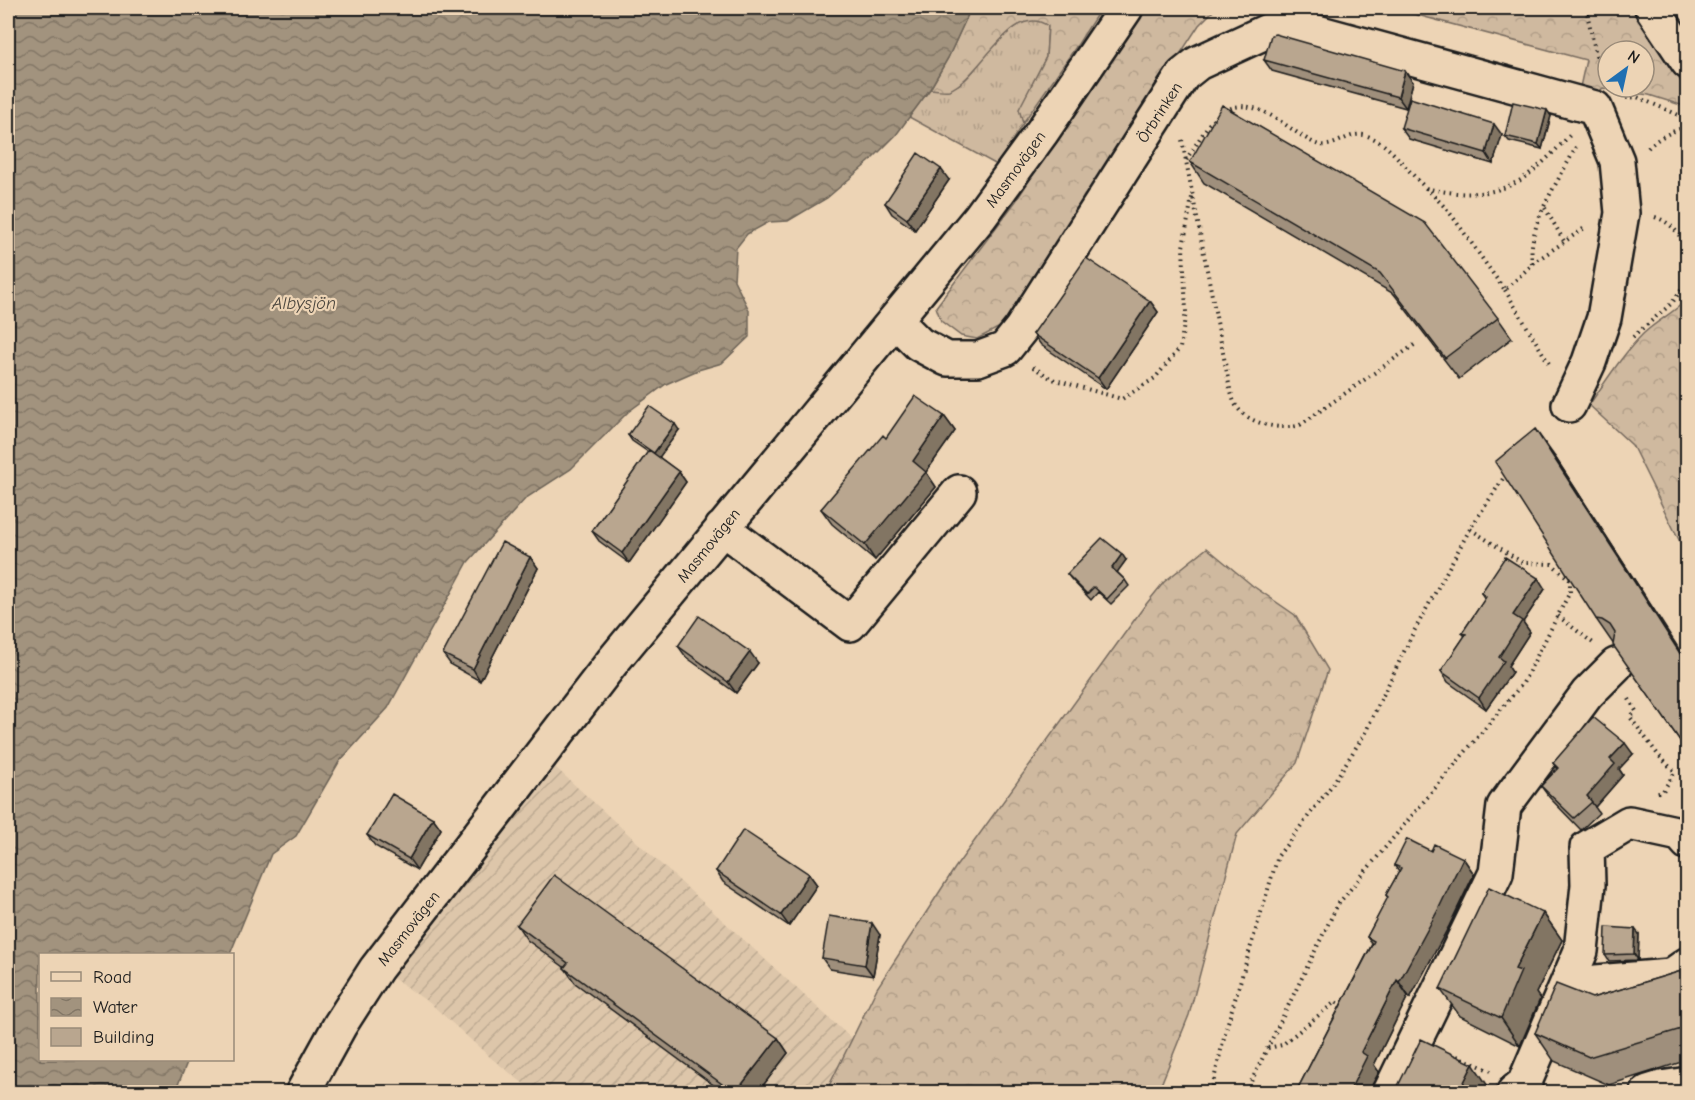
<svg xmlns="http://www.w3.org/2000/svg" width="1695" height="1100" viewBox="0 0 1695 1100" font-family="'Comic Neue',sans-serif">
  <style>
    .industrial { fill: url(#industrial-furrows) }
    .grass { fill: url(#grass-tufts); stroke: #766a5e; stroke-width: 1.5 }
    .forest { fill: url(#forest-crowns); stroke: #766a5e; stroke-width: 1.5; fill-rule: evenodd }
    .water { fill: url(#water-waves); stroke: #6c6357; stroke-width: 1.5 }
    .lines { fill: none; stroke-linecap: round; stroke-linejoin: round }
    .minor-casing { stroke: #1c1c1c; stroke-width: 38 }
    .path { stroke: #1c1c1c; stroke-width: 4; stroke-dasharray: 1.5 4.5; stroke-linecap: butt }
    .minor { stroke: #edd4b5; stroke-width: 33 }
    .wall { fill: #9f8f7b; stroke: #1c1c1c; stroke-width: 1.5 }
    .shaded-wall { fill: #827464; stroke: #1c1c1c; stroke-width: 1.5 }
    .building { fill: #b9a68f; stroke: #1c1c1c; stroke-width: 1.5 }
    .labels { text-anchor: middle; stroke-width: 4.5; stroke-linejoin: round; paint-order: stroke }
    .street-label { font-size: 16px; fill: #1c1c1c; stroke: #edd4b5 }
    .water-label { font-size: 18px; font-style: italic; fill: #4b463e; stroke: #edd4b5 }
  </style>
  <defs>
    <pattern id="industrial-furrows" width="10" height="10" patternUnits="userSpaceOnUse" patternTransform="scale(1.5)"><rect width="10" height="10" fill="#ddc6aa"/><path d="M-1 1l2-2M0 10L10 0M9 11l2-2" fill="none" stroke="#bdaa92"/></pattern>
    <pattern id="grass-tufts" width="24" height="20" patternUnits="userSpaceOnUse" patternTransform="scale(1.5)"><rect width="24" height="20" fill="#cfb99f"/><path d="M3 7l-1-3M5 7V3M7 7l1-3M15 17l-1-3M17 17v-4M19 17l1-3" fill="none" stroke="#b19e88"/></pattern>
    <pattern id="forest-crowns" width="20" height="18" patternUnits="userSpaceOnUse" patternTransform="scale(1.5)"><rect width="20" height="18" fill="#cfb99f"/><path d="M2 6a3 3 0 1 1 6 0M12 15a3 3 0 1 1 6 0" fill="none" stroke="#b19e88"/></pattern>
    <pattern id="water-waves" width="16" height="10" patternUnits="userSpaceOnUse" patternTransform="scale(1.5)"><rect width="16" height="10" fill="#a2937e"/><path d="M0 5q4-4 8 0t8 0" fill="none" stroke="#837766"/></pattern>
  </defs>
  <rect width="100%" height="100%" fill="#edd4b5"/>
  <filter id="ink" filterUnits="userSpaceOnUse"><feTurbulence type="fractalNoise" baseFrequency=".0167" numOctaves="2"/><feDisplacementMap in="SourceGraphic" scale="12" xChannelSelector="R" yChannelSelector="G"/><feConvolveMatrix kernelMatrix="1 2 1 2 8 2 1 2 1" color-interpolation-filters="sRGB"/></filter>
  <g filter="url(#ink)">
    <path class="industrial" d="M554 766 852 1039 826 1092H534L491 1058 431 1004 393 978Z"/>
    <path class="grass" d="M1026 19H1039L1048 26 1046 57 1020 109 1023 123 997 165 909 117 930 89C970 93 972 66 996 43 1004 34 1016 27 1026 19Z"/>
    <path class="forest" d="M971 8H1101L1078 44 1023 123 1019 109 1046 57 1048 26C1012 0 979 80 949 90 943 91 936 89 930 89L948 58Z
      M1140 8H1216L1199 25 1004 325 977 339 961 336 941 321 936 307 1016 201Z
      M1391 8H1634L1687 91V107L1649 95 1603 88 1596 94 1580 87 1586 60ZM1608 51H1644V87H1608Z
      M1687 299V556L1632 445 1589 405C1606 381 1622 355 1643 334 1656 321 1674 313 1687 299Z
      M1207 548 1253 586 1295 615 1328 670 1297 763 1237 834 1189 1015 1158 1092H826L877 988 955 868 1143 608 1164 582Z"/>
    <path class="water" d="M8 8H971L948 58 930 89 896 135 869 162 827 198 788 221 769 222 747 234 736 248 734 280 749 310V337L722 363 698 370 666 384 628 412 571 469 526 498 468 562 388 708 339 762 296 836 271 854 230 954H40V1060H188L175 1092H8Z"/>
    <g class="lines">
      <g class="minor-casing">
        <path id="minor" d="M1652 8 1688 62
          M895 320 919 344 947 359H978L1005 349 1021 329 1183 75 1198 63 1276 27 1295 26 1595 108 1617 161 1622 213 1604 318 1589 362 1569 405
          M722 528 850 624 959 492
          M1565 989 1596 982 1671 976 1688 964
          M303 1092 340 1025 376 969 613 661 980 217 1042 132 1126 8
          M1390 1092 1496 873 1504 806 1587 694 1616 665
          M1514 1092 1524 1084 1581 951 1588 885 1587 848 1629 823 1680 834 1688 843
          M1648 1092 1661 1088 1688 1084"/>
      </g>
      <path class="path" d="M1586 8 1596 55 1608 72
        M1624 87 1637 96
        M1626 98 1637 97 1688 119
        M1225 111C1254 93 1288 130 1314 143 1334 153 1349 127 1370 137 1388 144 1401 162 1414 176 1425 188 1438 199 1449 212 1468 237 1486 265 1505 290L1536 261 1586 227
        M1182 140 1230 389C1232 395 1233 402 1237 407 1248 424 1282 431 1300 425L1417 343
        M1648 148C1658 137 1673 131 1688 126
        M1186 160 1209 124 1217 117
        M1426 188C1455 195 1486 197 1513 184 1531 176 1556 150 1570 135
        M1545 208 1564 241
        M1655 217C1673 223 1681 236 1688 252
        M1532 264C1527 223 1558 183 1576 147
        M1505 290 1551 367
        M1633 337 1672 303 1686 283 1688 270
        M1033 367 1052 379 1122 399 1155 378 1180 348 1186 312 1183 247 1192 197
        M1558 616 1593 643
        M1629 699 1636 711 1630 717 1659 756 1675 772 1663 791 1654 793
        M1268 1048 1282 1045 1335 1002 1343 1006
        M1457 1056 1491 1071
        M1211 1092 1226 1029 1278 856 1332 785 1364 735 1412 635 1470 529 1506 474
        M1246 1092 1338 904 1523 683 1570 592V580L1552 564 1523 563 1470 529"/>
      <use href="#minor" class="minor"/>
    </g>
    <path class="wall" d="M1264 60 1413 82 1406 108 1272 71Z
      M1551 116 1542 149 1509 141 1505 136Z
      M1401 128 1502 135 1493 164 1409 139Z
      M1190 162 1498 318 1512 338 1459 379 1394 294 1204 183Z
      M949 180 915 230 892 214 885 203Z
      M1150 301 1158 312 1106 389 1041 345 1033 334Z
      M944 416 955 431 926 472 936 487 875 560 832 524 821 509Z
      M679 430 659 457 679 472 686 482 629 563 599 541 592 531 648 452 632 441 628 435Z
      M1555 457 1656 613 1688 752 1596 619Z
      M530 557 538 568 480 681 451 665 443 654Z
      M1126 560 1117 572 1125 580 1129 586 1111 604 1098 592 1091 600 1071 579 1067 574Z
      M1545 589 1523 622 1530 632 1508 666 1512 672 1486 709 1448 682 1441 671 1465 636 1462 633 1485 599 1481 593Z
      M678 646 758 663 736 693 686 657Z
      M1633 754 1619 769 1623 775 1595 807 1599 813 1581 830 1549 797 1541 786 1557 769 1553 763Z
      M433 818 441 829 417 870 375 846 367 835Z
      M1431 851 1463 858 1474 874 1449 926 1410 998 1408 996 1374 1065 1379 1072 1368 1092H1296L1372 944 1367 937 1388 898 1386 895 1399 872 1394 865Z
      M716 871 809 874 817 885 789 926 723 882Z
      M1543 913 1562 940 1536 993 1540 999 1520 1046 1460 1016 1440 989Z
      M517 925 778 1038 788 1053 758 1092H723L575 983 564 967 527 940Z
      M1639 934 1638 960 1609 961 1605 955Z
      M880 935 873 976 830 969 822 958Z
      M1688 969V1060L1609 1085 1554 1061 1535 1033 1592 998Z"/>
    <path class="shaded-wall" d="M1405 71 1413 82 1406 108 1398 97Z
      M1547 110 1551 116 1542 149 1538 144Z
      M1494 124 1502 135 1493 164 1486 153Z
      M941 169 949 180 915 230 907 219Z
      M1150 301 1158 312 1106 389 1098 378Z
      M944 416 955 431 926 472 936 487 875 560 865 545 913 461Z
      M675 424 679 430 658 459 654 453Z
      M1535 429 1555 457 1656 613 1688 663V666Z
      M679 472 686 482 629 563 622 553Z
      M1122 554 1126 560 1116 574 1112 568Z
      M530 557 538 568 480 681 473 669Z
      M1538 578 1545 589 1523 622 1530 632 1508 666 1512 672 1486 709 1479 698 1499 657 1513 615Z
      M750 652 758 663 736 693 728 682Z
      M1625 743 1633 754 1619 769 1623 775 1595 807 1587 796 1610 759Z
      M433 818 441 829 417 870 409 859Z
      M1463 858 1474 874 1449 926 1410 998 1399 982Z
      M809 874 817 885 789 926 781 915Z
      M1543 913 1562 940 1536 993 1540 999 1520 1046 1501 1018 1515 969Z
      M872 923 880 935 873 976 865 965Z
      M1635 929 1639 934 1638 960 1634 954Z
      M1397 980 1408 996 1374 1065 1379 1072 1368 1092H1349L1361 1052Z
      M778 1038 788 1053 758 1092H736Z
      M1473 1064 1492 1092H1459Z"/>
    <path class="building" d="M1275 34 1405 71 1398 97 1264 60 1271 35Z
      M1410 98 1494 124 1486 153 1401 128Z
      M1513 102 1547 110 1538 144 1505 136Z
      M1222 105 1425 223 1498 318 1445 358 1380 273 1190 162Z
      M918 153 941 169 907 219 885 203Z
      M1086 258 1150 301 1098 378 1033 334Z
      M915 396 944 416 913 461 926 472 865 545 821 509 883 435 886 438Z
      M649 406 675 424 654 453 628 435Z
      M1535 429 1637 586 1688 666V752L1613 645 1615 633 1610 625 1602 620 1596 619 1495 462Z
      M649 450 679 472 622 553 592 531Z
      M1102 538 1122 554 1112 568 1125 580 1107 599 1094 587 1087 594 1067 574Z
      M502 542 530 557 473 669 443 654Z
      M1505 557 1538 578 1513 615 1522 621 1499 657 1504 661 1479 698 1441 671 1466 634 1462 633 1486 597 1481 593Z
      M699 616 750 652 728 682 678 646Z
      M1593 717 1625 743 1610 759 1615 764 1587 796 1592 802 1574 818 1541 786 1558 768 1553 763Z
      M392 794 433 818 409 859 367 835Z
      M743 830 809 874 781 915 716 871Z
      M1407 839 1431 851 1434 844 1463 858 1438 910 1399 982 1397 980 1361 1052 1367 1056 1349 1092H1296L1374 941 1367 937 1388 897 1386 895 1401 868 1394 865Z
      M554 875 778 1038 736 1092H733L564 968 568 963 517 925Z
      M1489 887 1543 913 1515 969 1521 971 1501 1018 1440 989Z
      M829 916 872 923 865 965 822 958Z
      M1606 927 1635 929 1634 954 1605 955Z
      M1688 969V1027L1589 1057 1535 1033 1556 984 1592 998Z
      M1421 1039 1473 1064 1459 1092H1395Z"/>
  </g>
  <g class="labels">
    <g class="street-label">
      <text transform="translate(1159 112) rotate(-57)" y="6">Örbrinken</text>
      <text transform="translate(1015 169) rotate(-54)" y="6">Masmovägen</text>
      <text transform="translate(708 545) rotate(-51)" y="6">Masmovägen</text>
      <text transform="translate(408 928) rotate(-52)" y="6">Masmovägen</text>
    </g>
    <g class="water-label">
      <text x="304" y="309">Albysjön</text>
    </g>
  </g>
  <rect width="1695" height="1100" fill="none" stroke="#edd4b5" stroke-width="30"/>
  <rect x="15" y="15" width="1665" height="1070" fill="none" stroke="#1c1c1c" stroke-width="2" filter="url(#ink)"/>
  <rect x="39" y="953" width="195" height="108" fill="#edd4b5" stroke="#998a78" stroke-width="1.5"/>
  <rect x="51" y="972" width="30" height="9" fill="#edd4b5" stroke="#998a78" stroke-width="1.5"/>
  <text x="93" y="983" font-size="18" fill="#1c1c1c">Road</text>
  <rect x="51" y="998" width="30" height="18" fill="url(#water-waves)" stroke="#998a78" stroke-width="1.5"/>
  <text x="93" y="1013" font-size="18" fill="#1c1c1c">Water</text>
  <rect x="51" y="1028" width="30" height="18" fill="#b9a68f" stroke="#998a78" stroke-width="1.5"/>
  <text x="93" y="1043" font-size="18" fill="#1c1c1c">Building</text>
  <g transform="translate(1626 69) rotate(33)"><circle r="28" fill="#edd4b5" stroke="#998a78" stroke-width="1.5"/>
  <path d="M0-4.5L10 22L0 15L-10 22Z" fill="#1f6fb2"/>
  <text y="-9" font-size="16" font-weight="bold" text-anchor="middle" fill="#1c1c1c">N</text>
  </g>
</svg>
